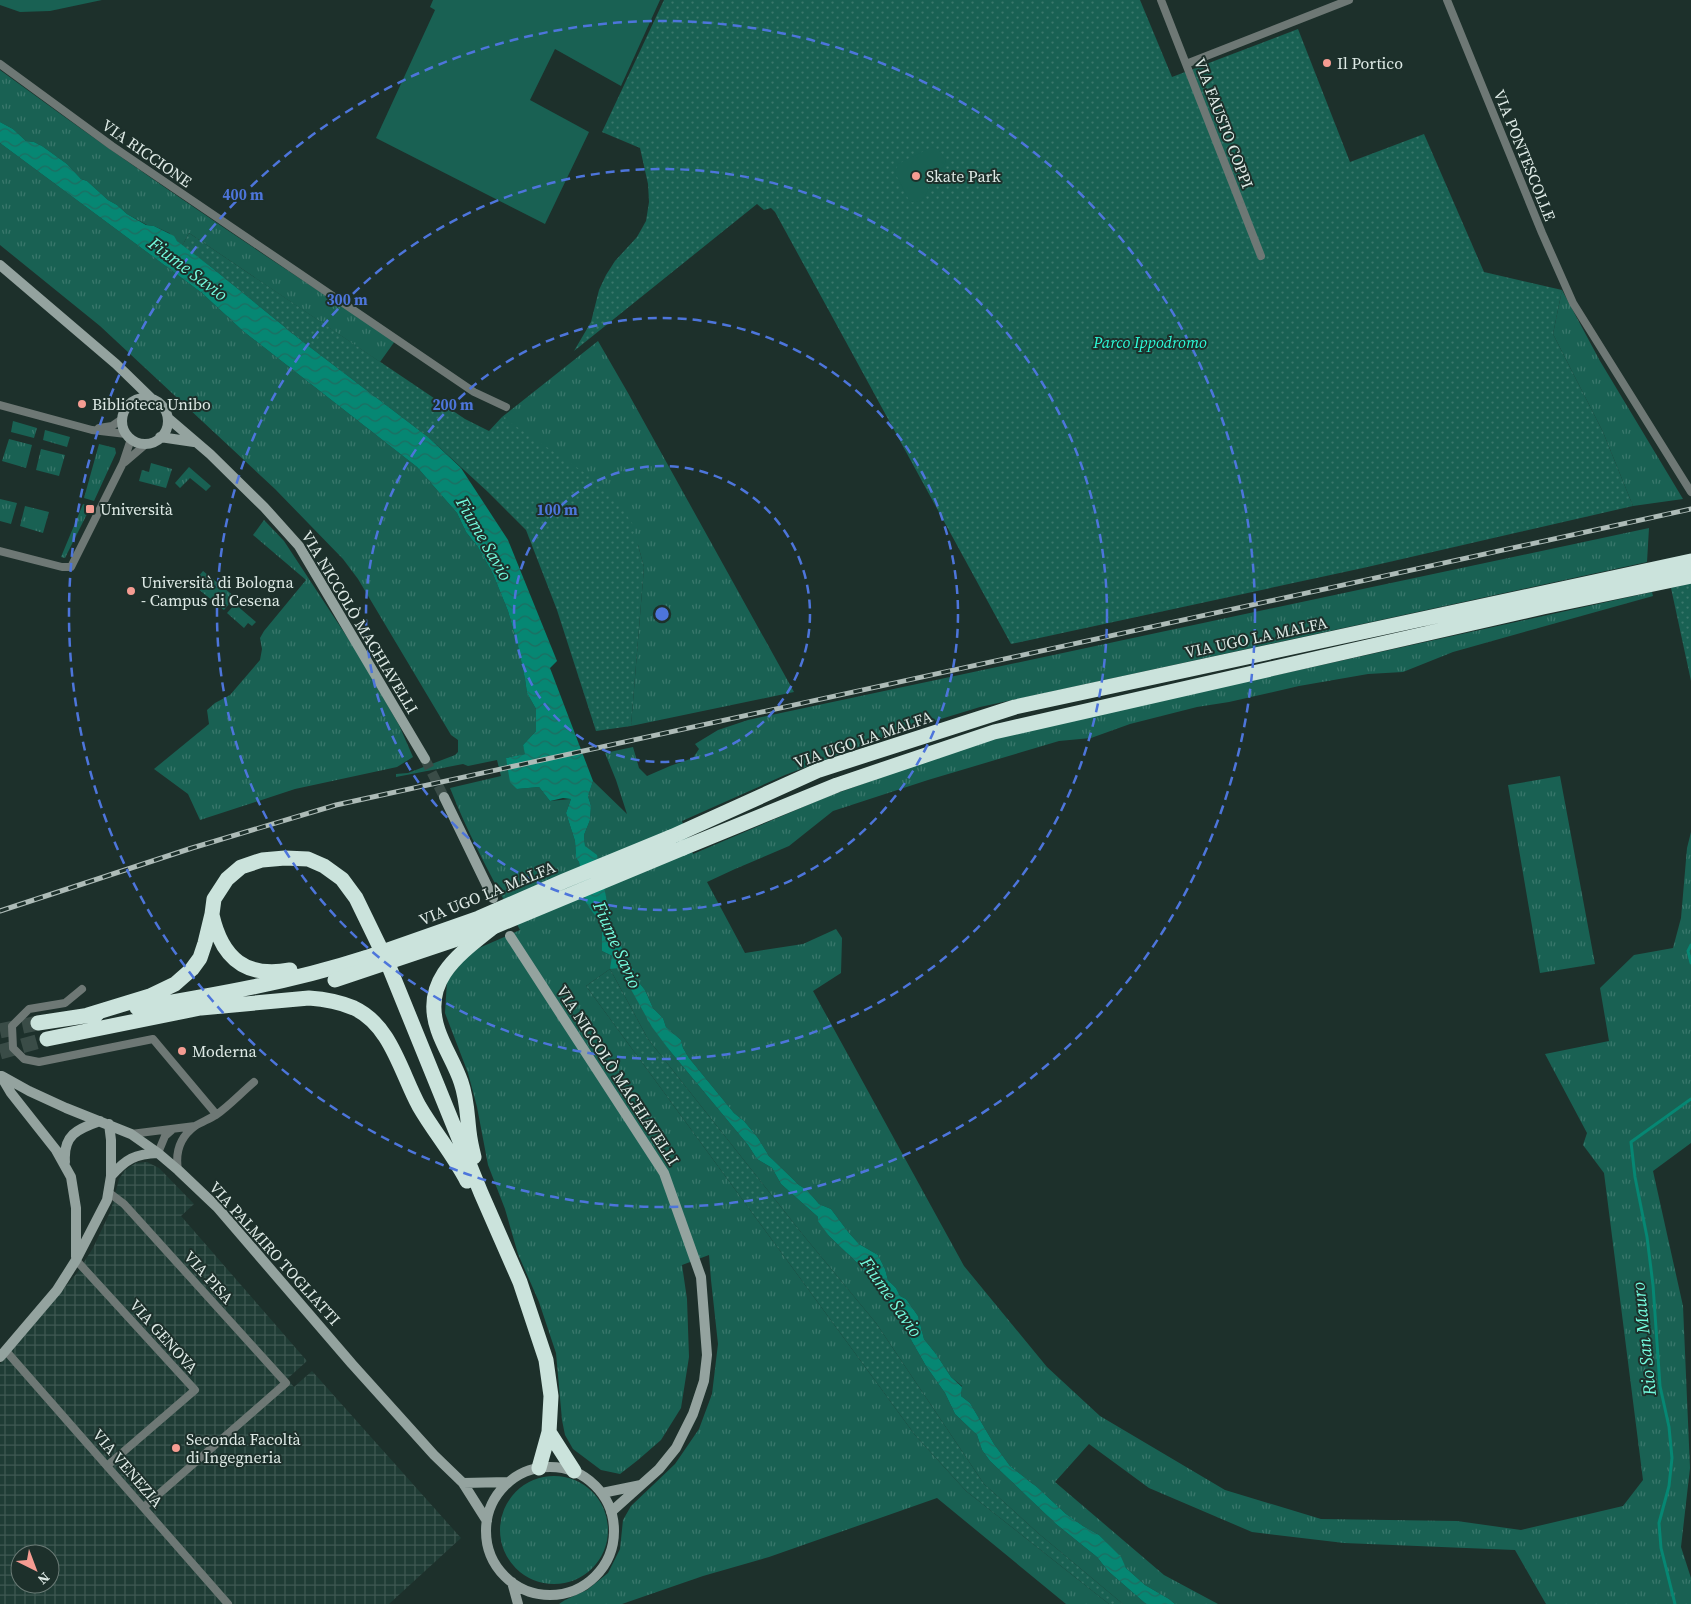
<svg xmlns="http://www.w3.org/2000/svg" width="1691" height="1604" viewBox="0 0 1691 1604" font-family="'Source Serif 4',serif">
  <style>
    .industrial { fill: url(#industrial-grid); fill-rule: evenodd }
    .grass { fill: url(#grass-tufts) }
    .park { fill: url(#park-dots) }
    .pitch { fill: #196153 }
    .water { fill: url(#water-waves) }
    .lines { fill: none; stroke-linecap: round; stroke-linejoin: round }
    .stream { stroke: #068773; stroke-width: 3 }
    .secondary-tunnel { stroke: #3a4c47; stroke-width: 10; stroke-dasharray: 10 5; stroke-linecap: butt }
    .highway-tunnel { stroke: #3a4c47; stroke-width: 15; stroke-dasharray: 15 8; stroke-linecap: butt }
    .street { stroke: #6e7875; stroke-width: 8 }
    .secondary { stroke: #94a39f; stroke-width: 10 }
    .highway { stroke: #cbe3dc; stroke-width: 15 }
    .rail-casing { stroke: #adbbb7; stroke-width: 5 }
    .rail { stroke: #1d302b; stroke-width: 3; stroke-dasharray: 9; stroke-linecap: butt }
    .highway-bridge { stroke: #cbe3dc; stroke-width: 15 }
    .ring { fill: none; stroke: #4d75db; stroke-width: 2.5; stroke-dasharray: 9 6 }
    .poi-dot { fill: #f59c92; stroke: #1d302b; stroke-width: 2 }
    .labels { text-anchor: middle; stroke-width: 4; stroke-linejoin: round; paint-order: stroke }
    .poi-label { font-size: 16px; fill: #dde9e5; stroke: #1d302b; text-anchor: start }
    .street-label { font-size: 16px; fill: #dde9e5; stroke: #1d302b }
    .park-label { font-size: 16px; font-style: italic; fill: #2cfbd8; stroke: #1d302b }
    .water-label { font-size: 18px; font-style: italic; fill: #74fbde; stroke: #1d302b }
    .centre { fill: #4d75db; stroke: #1d302b; stroke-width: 2.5 }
    .ring-label { font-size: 15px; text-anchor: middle; font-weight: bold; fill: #4d75db; stroke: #1d302b; stroke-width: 4; stroke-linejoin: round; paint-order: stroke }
  </style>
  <defs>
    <pattern id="industrial-grid" width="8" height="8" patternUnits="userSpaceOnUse" patternTransform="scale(1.25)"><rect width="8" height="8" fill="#1f3c35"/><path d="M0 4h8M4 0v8" fill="none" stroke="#3f5852"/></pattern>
    <pattern id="grass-tufts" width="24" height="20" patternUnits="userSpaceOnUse" patternTransform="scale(1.25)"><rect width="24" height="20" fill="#196153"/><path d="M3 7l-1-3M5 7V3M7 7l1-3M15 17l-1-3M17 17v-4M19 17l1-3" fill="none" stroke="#3a786c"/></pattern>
    <pattern id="park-dots" width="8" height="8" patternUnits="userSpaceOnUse" patternTransform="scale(1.25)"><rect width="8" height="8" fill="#196153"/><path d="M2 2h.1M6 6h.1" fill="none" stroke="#3a786c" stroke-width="1.8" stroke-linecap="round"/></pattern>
    <pattern id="water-waves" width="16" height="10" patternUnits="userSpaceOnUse" patternTransform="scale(1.25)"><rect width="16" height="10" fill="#068773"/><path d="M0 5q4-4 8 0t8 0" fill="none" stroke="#1e6d61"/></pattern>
  </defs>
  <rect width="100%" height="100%" fill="#1d302b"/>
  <path class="industrial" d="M147 1162 159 1168 194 1204 181 1216 307 1361 287 1379 294 1387 312 1371 461 1538 389 1604H0V1364L77 1273 93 1248 111 1210 119 1179 125 1170 136 1163ZM20 1554H50V1584H20Z"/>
  <path class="grass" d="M0 70C129 165 261 254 395 341L380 362 189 233 182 246 169 233 154 226 147 225 127 214 117 205 108 200 87 181 81 179 67 164 42 146 34 142 26 141 13 129 0 122Z
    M0 143 202 293 243 331 417 467 457 513 466 532 478 547 493 574 508 611 518 646 525 679 527 693 536 709V731L523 745 526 754 506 758 517 789 539 787 550 801 571 799 566 813 575 841 576 858 579 862 586 903 602 924V951L612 956 642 1007 670 1051 748 1145 757 1159 772 1168 781 1184 818 1217 829 1236 874 1279 902 1324 926 1366 945 1393 955 1414 977 1435 982 1450 990 1461 1056 1524 1097 1557 1108 1571 1146 1604H1123L1038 1533 984 1484 876 1323 804 1236 648 1039 610 969 586 986 915 1435 966 1491 1109 1604H1066L937 1498 769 1557 703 1576 622 1604H559L565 1600 587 1590 608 1573 620 1549 623 1520 631 1506 675 1464 699 1429 712 1394 718 1344 711 1280 709 1255 682 1265 687 1299 689 1357 681 1408 661 1440 638 1460 620 1474 601 1470 573 1449 565 1435 562 1420 556 1353 539 1302 518 1254 505 1209 488 1165 477 1107 468 1073 445 1013 447 981 466 957 479 948 520 930C495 883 469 837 450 788L501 776 497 760 468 766 463 764 396 777V774L408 773 455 755 458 752V740L451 735 358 579 343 559 275 489 100 326 0 245Z
    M1562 290 1600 361 1683 499 1633 506 1603 432 1553 334Z
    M598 341 628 393 794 692 631 726 644 567 638 545 502 417Z
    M13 421 37 428 34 438 11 432Z
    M45 430 70 437 67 447 43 440Z
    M9 439 32 445 26 468 2 461Z
    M99 444 115 448 116 453 94 501 84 498Z
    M41 449 65 455 59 476 36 470Z
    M151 463 172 469 166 488 139 481 142 470 149 472Z
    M189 467 211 486 206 491 190 478 180 488 175 483Z
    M0 499 17 503 11 524 0 521Z
    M83 504 91 506 65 558 61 557Z
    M25 506 49 512 43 533 20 526Z
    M264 520 284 541 355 649 399 725 413 757 397 767 295 789 200 820 188 794 154 769 209 724 207 710 215 703 230 695 260 660 262 649 260 638 264 631 306 580 253 535Z
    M1649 528 1647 562 980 707 895 733 785 775 682 821 693 854 829 796 992 738 1652 592 1653 596 1453 652 1403 672 1368 674 1299 686 1229 702 1197 707 1130 724 1091 738 1059 741 928 780 833 811 789 846 735 869 707 882 745 953 803 944 836 929 842 938 841 973 813 991 964 1266 1047 1367 1100 1416 1225 1490 1321 1519 1457 1521 1521 1530 1623 1506 1643 1480 1604 1173 1583 1145 1587 1133 1545 1054 1609 1041 1600 988 1634 955 1673 948 1681 918 1687 848 1691 832V1143L1653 1171 1683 1306 1690 1468 1681 1547 1691 1578V1604H1546L1515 1550 1344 1543 1252 1532 1149 1488 1089 1444 1055 1482 1164 1575 1218 1604H1175L1169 1599 1145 1585 1126 1568 1120 1557 1099 1535 1083 1526 1066 1514 1037 1487 1010 1466 994 1444 970 1403 961 1396 962 1386 951 1377 936 1354 924 1339 918 1316 906 1299 900 1296 896 1288 888 1280 885 1269 878 1255 859 1244 849 1233 831 1209 819 1204 807 1190 799 1185 769 1156 758 1138 744 1121 734 1113 689 1058 683 1048 681 1040 666 1027 663 1018 653 1008 645 990 637 980 634 970 627 961 623 952 612 924 606 897 585 846 584 835 590 820 591 806 588 796 593 781 627 814 616 780 605 753 633 747 639 768 647 776 670 766 693 758 699 749 695 744 718 730 748 720Z
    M203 571 235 597 224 610 192 584Z
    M235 604 256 622 252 626 248 623 244 628 227 613Z
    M1560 776 1595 964 1540 973 1508 785Z
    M500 1530a54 54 0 1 1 108 0a54 54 0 1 1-108 0Z"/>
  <path class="park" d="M664 0H1140L1172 77 1298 29 1350 162 1424 134 1484 272 1562 290 1553 334 1603 432 1633 506 1363 568 1011 644 775 212 771 208 764 210 757 204 574 351 591 322 599 290 606 275 615 261 637 237 646 221 649 202 648 184 640 148 602 132Z
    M189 233 465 419 489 431 502 417 594 479 617 501 632 523 644 567 631 726 596 731 557 610 526 530 488 492 428 437 302 341 211 267 182 246Z
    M1691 583V681L1671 588Z
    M610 969 648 1039 804 1236 876 1323 984 1484 1038 1533 1123 1604H1109L966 1491 915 1435 586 986Z"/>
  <path class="pitch" d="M0 0H102L50 11 20 12 0 5Z
    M433 0H660L621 86 555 49 530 100 589 132 545 224 376 138 435 10 430 7Z
    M932 147 939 150 946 160C944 169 937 172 932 179 926 190 928 204 910 202L895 173 898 164Z"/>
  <path class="water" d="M0 122 13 129 26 141 34 142 42 146 67 164 81 179 87 181 108 200 117 205 127 214 146 225 154 226 174 236 177 241 211 267 302 341 428 437 461 468 508 540 557 661 550 668 593 781 588 796 591 806 590 820 584 835 585 846 597 855 612 924 627 961 634 970 637 980 645 990 653 1008 663 1018 666 1027 681 1040 683 1048 689 1058 734 1113 744 1121 758 1138 769 1156 799 1185 807 1190 819 1204 831 1209 849 1233 859 1244 878 1255 885 1269 888 1280 896 1288 900 1296 906 1299 918 1316 924 1339 936 1354 951 1377 962 1387 961 1396 970 1403 994 1444 1010 1466 1037 1487 1066 1514 1083 1526 1099 1535 1121 1557 1126 1568 1145 1585 1169 1599 1175 1604H1146L1108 1571 1097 1557 1056 1524 990 1461 982 1450 977 1435 955 1414 945 1393 926 1366 902 1324 874 1279 829 1236 818 1221V1217L781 1184 772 1168 757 1159 748 1145 670 1051 652 1027 619 968 610 969 612 956 602 951V925L586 903 579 862 576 858 575 841 566 813 571 799 563 798 550 801 539 787 517 789 510 782 506 758 525 754 523 745 536 731V709L527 693 525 679 518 646 508 611 493 574 478 547 466 532 457 513 417 467 243 331 202 293 0 143Z"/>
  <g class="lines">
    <path class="stream" d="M1691 945 1688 951 1691 963
      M1675 1604 1661 1548 1659 1523 1669 1486 1672 1458 1669 1427 1660 1386 1653 1285 1647 1237 1635 1177 1631 1142 1691 1099"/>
    <path class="secondary-tunnel" d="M425 759 444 797"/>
    <path class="highway-tunnel" d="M0 1031 38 1023
      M0 1052 47 1039"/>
    <path class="street" d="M1161 0 1261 256
      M1447 0 1542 233 1573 303 1691 492
      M0 64 112 146 474 392 506 407
      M1186 64 1349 0
      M0 405 92 430 126 434
      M99 428 112 426 122 419
      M125 462 146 444
      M0 551 62 567H71L123 463 131 439
      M82 989 65 1003 29 1009 12 1026 13 1048 24 1059 39 1062 153 1039 216 1114
      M131 1134 195 1126
      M158 1153 165 1136 173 1129
      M178 1170C175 1152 180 1137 195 1126 202 1122 209 1119 216 1115 229 1106 241 1093 254 1082
      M108 1192 124 1204 286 1383 144 1507
      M76 1260 195 1390 108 1465
      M6 1351 228 1604"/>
    <path class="secondary" d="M0 265 116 364 152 399
      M122 421a23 23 0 1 1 46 0a23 23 0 1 1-46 0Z
      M168 418 210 454 264 507 299 546 425 759
      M160 437 194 442
      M444 797 493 898
      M510 936 664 1173 701 1277 707 1355 704 1381 693 1414 676 1448 659 1469 611 1512
      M1 1076 11 1093 56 1150 71 1177 76 1208V1257
      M2 1076 29 1091 66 1108 131 1134 158 1153 178 1170 217 1207 352 1364 434 1455 463 1483 487 1521
      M65 1162C63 1135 77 1129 100 1121
      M111 1176C126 1159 135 1154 158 1153
      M0 1357 57 1290 76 1260 107 1200 111 1176V1140L109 1124
      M486 1531a64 64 0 1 1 128 0a64 64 0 1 1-128 0Z
      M463 1483 508 1482
      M602 1493 641 1485
      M512 1582 518 1604"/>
    <path class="highway" d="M671 837 819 770 1015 707 1691 561
      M683 848 837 785 994 732 1543 607 1691 576
      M212 915C222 959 246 978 290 970
      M137 1008C214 995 291 982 365 958
      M201 1008 309 998C324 999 340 1002 354 1008 391 1025 401 1073 419 1106 434 1132 453 1154 467 1181
      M88 1015 150 996 175 984 192 969 200 958 205 943 212 914 214 899 227 879 241 867 262 860 285 858 308 859 324 866 342 879 356 898 388 964 481 1193 520 1282 546 1360 551 1396 549 1432 539 1468
      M38 1023 97 1014
      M47 1039 210 1006
      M474 1157C472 1149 470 1140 469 1131 467 1114 467 1099 461 1082 455 1064 444 1048 438 1030 421 981 458 955 492 928
      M549 1432 574 1471"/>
    <g class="rail-casing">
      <path id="rail" d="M0 911 192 848 336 805 1691 509"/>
    </g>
    <use href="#rail" class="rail"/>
    <path class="highway-bridge" d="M365 958 479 918 564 881 671 837
      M335 980 493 927 683 848"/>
  </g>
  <g class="ring">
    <circle cx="662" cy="614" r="148"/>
    <circle cx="662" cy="614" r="296"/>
    <circle cx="662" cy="614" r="445"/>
    <circle cx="662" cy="614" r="593"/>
  </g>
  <g class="poi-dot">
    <circle cx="1327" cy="63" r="5"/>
    <circle cx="916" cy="176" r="5"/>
    <circle cx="82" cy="404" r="5"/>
    <rect x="85" y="504" width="10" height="10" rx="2.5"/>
    <circle cx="131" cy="591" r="5"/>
    <circle cx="182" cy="1051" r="5"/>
    <circle cx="176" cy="1448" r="5"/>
  </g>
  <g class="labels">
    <g class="poi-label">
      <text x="1337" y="69">Il Portico</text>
      <text x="926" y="182">Skate Park</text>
      <text x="92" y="410">Biblioteca Unibo</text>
      <text x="100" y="515">Università</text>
      <text x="141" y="588">Università di Bologna<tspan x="141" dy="18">- Campus di Cesena</tspan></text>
      <text x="192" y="1057">Moderna</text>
      <text x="186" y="1445">Seconda Facoltà<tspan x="186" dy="18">di Ingegneria</tspan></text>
    </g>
    <g class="street-label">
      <text transform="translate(1224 123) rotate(69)" y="6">VIA FAUSTO COPPI</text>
      <text transform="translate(147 153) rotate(35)" y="6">VIA RICCIONE</text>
      <text transform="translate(1525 155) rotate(68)" y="6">VIA PONTESCOLLE</text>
      <text transform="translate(360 622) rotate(59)" y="6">VIA NICCOLÒ MACHIAVELLI</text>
      <text transform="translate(1256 637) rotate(-12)" y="6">VIA UGO LA MALFA</text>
      <text transform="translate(863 739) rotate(-19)" y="6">VIA UGO LA MALFA</text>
      <text transform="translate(487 893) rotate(-22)" y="6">VIA UGO LA MALFA</text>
      <text transform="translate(618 1075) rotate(57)" y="6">VIA NICCOLÒ MACHIAVELLI</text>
      <text transform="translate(275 1253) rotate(48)" y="6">VIA PALMIRO TOGLIATTI</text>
      <text transform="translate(209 1277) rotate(48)" y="6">VIA PISA</text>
      <text transform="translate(164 1336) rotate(48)" y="6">VIA GENOVA</text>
      <text transform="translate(128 1468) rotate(49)" y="6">VIA VENEZIA</text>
    </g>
    <g class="park-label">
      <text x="1150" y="348">Parco Ippodromo</text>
    </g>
    <g class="water-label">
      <text transform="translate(188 269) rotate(37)" y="6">Fiume Savio</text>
      <text transform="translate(484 539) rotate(60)" y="6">Fiume Savio</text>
      <text transform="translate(617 945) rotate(66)" y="6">Fiume Savio</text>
      <text transform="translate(891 1297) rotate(55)" y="6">Fiume Savio</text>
      <text transform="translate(1644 1339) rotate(-96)" y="6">Rio San Mauro</text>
    </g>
  </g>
  <circle cx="662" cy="614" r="8" class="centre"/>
  <g class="ring-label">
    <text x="243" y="200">400 m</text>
    <text x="347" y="305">300 m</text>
    <text x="453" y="410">200 m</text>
    <text x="557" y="515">100 m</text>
  </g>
  <g transform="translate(35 1569) rotate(138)"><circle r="24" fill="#1d302b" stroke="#6a7a75"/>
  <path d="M0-4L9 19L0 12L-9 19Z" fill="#f59c92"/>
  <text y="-8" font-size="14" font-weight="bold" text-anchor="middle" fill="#dde9e5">N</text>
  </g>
</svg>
